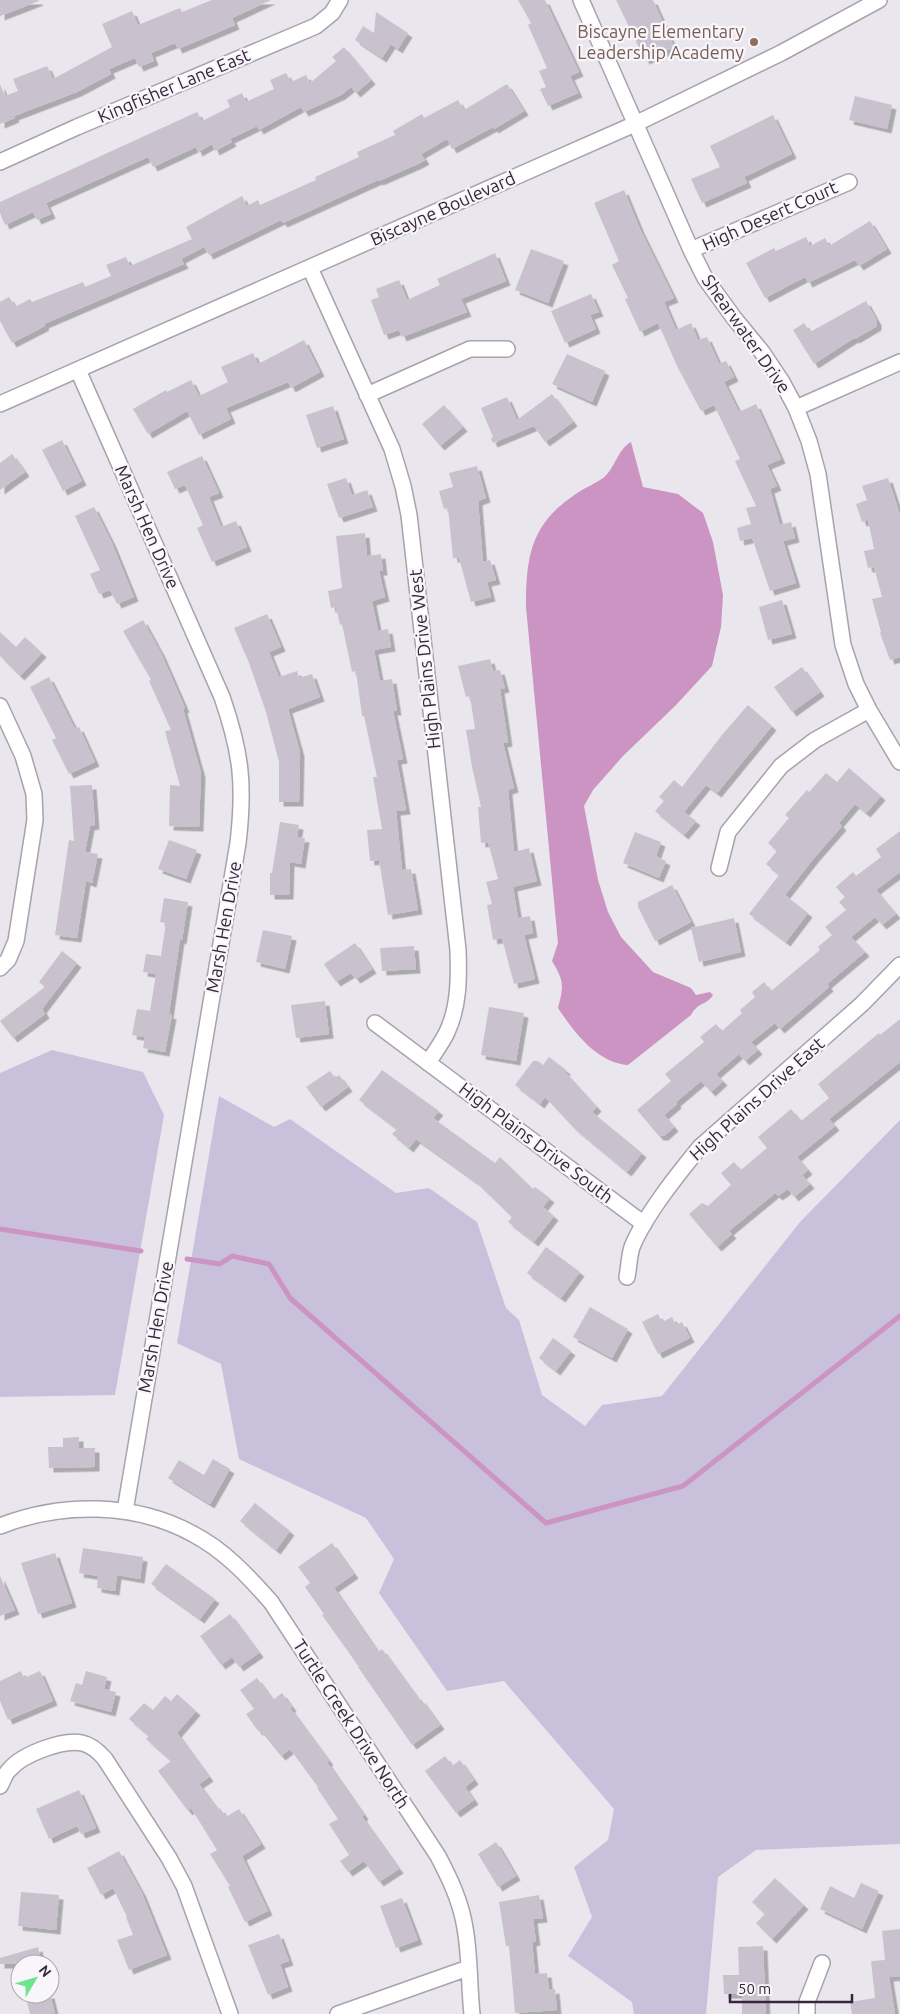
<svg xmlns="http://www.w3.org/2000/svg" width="900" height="2014" viewBox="0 0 900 2014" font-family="Ubuntu,sans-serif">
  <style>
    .green { fill: #c9c1dc }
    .water { fill: #cc94c2 }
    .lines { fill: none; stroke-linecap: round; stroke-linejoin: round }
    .stream { stroke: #cc94c2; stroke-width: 5 }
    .building { fill: #c9c2ce; filter: url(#shadow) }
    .minor-casing { stroke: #aaa1ae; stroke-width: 18 }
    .minor { stroke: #fff; stroke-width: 15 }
    .education-dot { fill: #8d6e63; stroke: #f8f6fa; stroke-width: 2 }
    .labels { text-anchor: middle; stroke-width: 4.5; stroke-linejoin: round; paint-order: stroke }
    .education-label { font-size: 18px; fill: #785e54; stroke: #f8f6fa; text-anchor: end }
    .street-label { font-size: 18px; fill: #38263e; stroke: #f8f6fa }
  </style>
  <defs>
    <filter id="shadow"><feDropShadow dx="4.5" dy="4.5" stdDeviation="0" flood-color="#0004"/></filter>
  </defs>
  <rect width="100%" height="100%" fill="#eae6ed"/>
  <path class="green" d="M52 1050 143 1072 164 1115 115 1395 0 1397V1073Z
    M219 1096 274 1127 290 1119 396 1193 429 1188 477 1222 506 1308 519 1320 542 1395 585 1426 602 1405 662 1396 800 1222 900 1120V1844L756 1850 718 1877 706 2014H634L632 2002 568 1956 592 1917 574 1867 608 1840 614 1809 504 1681 447 1691 379 1593 394 1559 366 1518 239 1459 221 1364 177 1343Z"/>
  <path class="water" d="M631 442 643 487 678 494 703 513 713 542 723 595 721 627 712 666 676 705 623 756 593 790 584 806 598 880 608 912 621 937 653 972 691 988 696 995 710 992 713 995C706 1006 699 1001 691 1015L628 1065C597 1063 574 1032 558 1008 564 985 564 981 552 961L558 943 526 607C526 559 530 525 573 496 582 489 593 485 603 478 615 469 617 450 631 442Z"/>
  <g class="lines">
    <path class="stream" d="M0 1229 141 1251
      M187 1259 220 1264 232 1256 269 1264 290 1298 546 1523 683 1486 900 1316"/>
  </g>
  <path class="building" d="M0 0H38L39 1 0 16Z
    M212 0H271L232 18 235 25 178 49 175 43 151 53 154 61 139 67 135 58 109 69 111 74 77 92 14 116 15 118 0 124V84L5 96 18 91 13 79 47 66 53 79 112 47 102 24 132 11 138 25 180 8 182 12Z
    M518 0H545L579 72 570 76 578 93 548 106 540 89 546 87 539 71 547 68 528 25 531 23Z
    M616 0H653L674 47 645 60Z
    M376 12 408 33 398 49 391 44 382 58 355 40 363 26 374 33Z
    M344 47 371 80 356 93 351 87 341 95 304 112 301 107 259 130 257 126 230 139 232 142 215 151 212 144 198 152 196 147 153 167 148 157 46 203 51 214 37 220 33 212 5 225 0 213V202L197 112 202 121 230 107 227 100 242 93 246 102 274 89 270 80 286 73 291 82 306 75 310 83 336 61 332 57Z
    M507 84 524 111 494 129 493 127 452 149 447 139 421 154 425 160 418 164 379 181 378 180 283 223 281 220 209 255 204 247 181 259 184 264 44 324 45 326 12 343 0 321V302L9 297 15 307 30 299 32 302 83 282 85 287 111 276 106 265 126 257 130 266 192 239 186 227 242 196 247 206 258 200 260 205 316 180 315 177 359 157 357 152 395 135 393 131 422 114 424 118 458 100 464 110Z
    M855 96 892 105 887 129 849 120Z
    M773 115 792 154 744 177 747 183 702 203 691 179 720 167 710 146Z
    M624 190 640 229 674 298 664 302 676 330 691 323 698 340 707 337 719 364 726 361 734 377 724 382 739 412 756 404 768 430 781 459 767 465 777 486 770 489 780 525 791 522 795 538 783 541 796 583 770 591 752 538 740 541 737 528 751 524 746 508 756 506 735 461 740 459 714 405 701 411 678 368 658 323 640 332 625 299 628 298 612 265 619 261 594 203Z
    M870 221 887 249 859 266 855 260 808 283 805 277 765 298 746 263 774 248 776 251 806 237 810 246 825 238 829 246Z
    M531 249 564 261 548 303 515 290Z
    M495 253 506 281 461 299 467 312 402 337 399 330 384 335 371 300 379 297 376 289 399 280 407 300 440 285 437 279Z
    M591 294 599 312 590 315 596 329 565 343 551 311Z
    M866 301 877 321V326L855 339 854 338 814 364 793 330 804 323 810 332Z
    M304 340 320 372 291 388 288 382 226 408 231 419 199 435 187 411 148 434 133 409 166 390 167 392 191 380 199 396 228 382 221 367 253 353 258 364Z
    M567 354 605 371 592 402 552 384Z
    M552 394 573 422 545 442 534 426 493 443 491 439 493 437 481 408 507 397 517 420Z
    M444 405 463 427 440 446 422 424Z
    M333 406 344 439 317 448 306 415Z
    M62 440 82 481 63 491 42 450Z
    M12 454 25 472 0 490V463Z
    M202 456 219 493 209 497 221 527 236 521 247 547 212 562 197 528 203 525 185 485 175 489 167 472Z
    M477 466 486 498 478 501 483 562 490 560 496 580 487 582 491 597 471 602 459 558H453L448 508 444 509 439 491 453 487 449 473Z
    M346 478 352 495 367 490 373 507 339 518 327 484Z
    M888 478 900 515V657L890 660 880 633 881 632 872 599 882 597 874 567 868 568 864 551 874 549 868 520 862 522 856 504 867 500 862 486Z
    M94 507 112 543 134 597 117 604 110 590 99 594 90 574 100 570 75 516Z
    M365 533 367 556 381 554 383 571H379L385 597 372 601 378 631 388 629 391 647 374 650 380 681 392 679 397 711H393L403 759 397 760 406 810 396 811 402 870 411 869 418 910 388 915 379 860 370 861 367 830 382 829 373 777H377L364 716H362L356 671 352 672 342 624 340 625 336 607 331 608 328 591 342 588 336 536Z
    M782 600 792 634 768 640 759 607Z
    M267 614 281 647 269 652 279 677 297 671 299 678 312 674 320 697 288 709 300 752 299 802H279V762L266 712 249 663 234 628Z
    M143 620 161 653 185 708 183 709 201 773 199 827 169 826 170 785 180 786 165 731 171 730 149 681 151 680 123 631Z
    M0 632 16 647 25 637 42 653 20 676 0 656Z
    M490 659 493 671 500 670 505 688 500 689 508 742 503 743 514 788 508 790 514 852 529 848 537 881 513 887 518 918 530 916 533 933 524 935 535 979 514 984 502 938 493 940 487 905 492 904 486 882 498 879 488 842 481 843 478 807H481L472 767 466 730 475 729 470 696 466 697 458 666Z
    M802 667 820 692 792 712 774 687Z
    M49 677 75 729 79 727 95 762 69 774 52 740 56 738 30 687Z
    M748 705 772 726 717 793 706 785 684 812 696 821 684 835 655 811 664 801 659 797 674 780 682 787 722 735Z
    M849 768 881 796 866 813 855 804 839 823 842 826 814 858 785 895 808 913 786 942 749 914 779 875 766 864 777 851 768 843 789 818 785 815 807 790 809 792 826 773 837 782Z
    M92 785 95 825 90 826 85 852 98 854 92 883 86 881 77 938 55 935 69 840 74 841 70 786Z
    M280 822 299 825 297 837 305 838 301 864 290 862 289 895H270V873H272Z
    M900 831V872L876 890 896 914 882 925 875 917 851 937 865 952 827 984 829 987 780 1029 775 1023 751 1042 758 1050 745 1061 739 1054 716 1074 723 1081 711 1092 701 1081 676 1102 677 1104 664 1115 674 1127 664 1136H659L637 1110 671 1081 665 1074 704 1042 700 1037 716 1024 722 1031 742 1013 740 1010 755 997 752 992 764 982 771 991 820 950 818 947 832 935 825 927 846 910 839 902 845 897 836 887 853 872 856 876 881 857 876 849Z
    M635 832 661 842 656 856 666 861 659 878 623 863Z
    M169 840 197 850 186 879 158 869Z
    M672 885 691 922 655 941 638 907V902Z
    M164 898 188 902 182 940 180 939 169 1014 172 1015 165 1052 143 1048 145 1037 132 1035 137 1009 150 1011 156 974 143 972 146 954 161 956 166 923 160 922Z
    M734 918 741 952 699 962 691 928Z
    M263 930 292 936 285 969 256 962Z
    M355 943 372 969 356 979 351 973 336 982 324 964Z
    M414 946 416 969 382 971 380 948Z
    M62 951 77 963 42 1009 45 1014 13 1038 0 1021 45 987 39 982Z
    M325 1001 329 1034 296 1038 291 1005Z
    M489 1007 524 1013 516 1061 481 1055Z
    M900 1019V1062L829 1119 835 1126 797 1157 808 1170 802 1175 810 1184 794 1197 788 1189 778 1196 775 1193 729 1231 732 1234 717 1247 689 1214 702 1203 708 1206 731 1185 721 1173 734 1162 741 1170 767 1148 758 1137 791 1109 801 1121 829 1098 818 1084 879 1033 880 1035Z
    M549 1057 566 1070 565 1072 597 1107 592 1112 642 1153 627 1172 574 1128 545 1097 540 1104 515 1085 533 1061H538L543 1065Z
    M382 1070 439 1111 433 1118 495 1163 500 1157 533 1189 535 1187 550 1198 543 1207 554 1216 534 1242 508 1222 512 1217 476 1182 416 1139 409 1148 392 1134 397 1129 359 1100Z
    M330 1071 335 1078 339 1075 348 1087 321 1107 306 1087Z
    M546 1247 580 1272 561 1298 527 1273Z
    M590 1307 628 1329 612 1358 573 1337Z
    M658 1314 662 1322 672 1317 676 1325 682 1322 690 1338 658 1354 642 1322Z
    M553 1338 571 1351 556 1371 539 1358Z
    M79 1437V1448H95V1467L49 1468 48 1447H63V1438Z
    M213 1459 230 1469 210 1504 168 1478 179 1460 204 1475Z
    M255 1503 290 1531 276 1550 240 1521Z
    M332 1543 354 1574 334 1588 378 1652 382 1649 419 1700 421 1699 440 1725 412 1745 358 1667H359L322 1615 324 1614 305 1587 310 1583 298 1567Z
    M83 1548 143 1557 140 1579 117 1575 115 1591 97 1588 98 1576 79 1573Z
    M55 1553 72 1603 38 1614 21 1563Z
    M166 1564 215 1599 200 1619 151 1584Z
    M0 1576 15 1610 0 1616Z
    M230 1614 259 1653 239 1667 232 1657 221 1665 200 1636Z
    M21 1671 24 1678 40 1671 53 1701 8 1720 0 1701V1681Z
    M86 1671 107 1677 104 1689 116 1692 111 1712 70 1701 76 1683 82 1685Z
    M257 1678 273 1700 282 1693 292 1707 290 1708 329 1761 327 1762 364 1815 362 1817 399 1869 379 1882 364 1861 348 1872 340 1861 349 1855 329 1824 338 1819 317 1788 318 1787 290 1749 281 1756 260 1730 258 1731 246 1714 254 1709 240 1690Z
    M177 1694 196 1711 177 1733 209 1777 199 1784 218 1810 220 1808 226 1817 239 1809 261 1844 242 1856 268 1911 245 1922 228 1887 230 1886 210 1854 217 1850 191 1808 188 1811 158 1771 171 1761 146 1739 149 1736 129 1719 144 1703 153 1710 165 1696 171 1701Z
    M445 1756 452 1766 460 1760 474 1780 465 1787 474 1800 456 1813 425 1771Z
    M79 1790 96 1828 81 1834 77 1826 49 1839 36 1809Z
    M496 1842 516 1876 498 1887 478 1854Z
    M119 1851 142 1893 167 1955 129 1970 117 1940 133 1935 126 1917H127L113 1888 101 1895 87 1868Z
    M775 1878 804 1905 772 1939 756 1923 765 1914 752 1902Z
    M861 1883 879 1891 862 1929 820 1909 830 1886 854 1898Z
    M21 1892 59 1895 56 1930 18 1926Z
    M539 1895 543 1918 533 1919 536 1941 532 1942 535 1974 547 1973 549 1990 555 1989 557 2010 515 2013 509 1946H506L499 1902Z
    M402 1898 418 1940 396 1948 380 1906Z
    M900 1929V1976L889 1977 895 2014H852L850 2002 875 1998 871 1961 885 1960 882 1931Z
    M279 1934 289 1961 280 1964 288 1987 268 1995 248 1945Z
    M763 1946 766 2014H742V1994H724L723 1975H739L738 1947Z
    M38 1947 42 1964H0V1958Z
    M25 1994H50L55 2014H30Z"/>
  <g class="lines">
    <g class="minor-casing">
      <path id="minor" d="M581 0 691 250 705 278 734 318 762 352 782 382 796 408 809 441 818 474 843 645 856 684 869 710 900 762
        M0 162 77 127 316 26 332 13 340 0
        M691 250 849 182
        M310 268 392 449 403 486 409 515 458 950C459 977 459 1007 447 1032 442 1043 434 1053 428 1063
        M78 370 222 697C241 752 245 784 238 843L125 1511
        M367 395 470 349H507
        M0 404 635 124 781 53 879 0
        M796 408 900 362
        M0 706 23 756 34 794 35 820 16 941 8 960 0 968
        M719 868 728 832 781 766 815 740 869 710
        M375 1023 644 1224
        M627 1277C629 1267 629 1256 632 1247 645 1215 678 1174 700 1147L862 1004 900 965
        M0 1526C61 1502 135 1502 193 1534 224 1550 248 1576 271 1602L438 1856C450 1879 461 1902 465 1928 470 1955 469 1987 472 2014
        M0 1786C3 1781 5 1773 10 1769 23 1754 63 1739 82 1743 92 1745 99 1752 105 1759L169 1858 184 1886 230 2014
        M338 2014 468 1968
        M807 2014V2002L822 1963"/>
    </g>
    <use href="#minor" class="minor"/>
  </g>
  <circle class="education-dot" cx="754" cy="42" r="5"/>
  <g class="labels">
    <g class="education-label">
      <text x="744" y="38">Biscayne Elementary<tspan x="744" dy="21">Leadership Academy</tspan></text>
    </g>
    <g class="street-label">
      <text transform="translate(174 86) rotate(-23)" y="6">Kingfisher Lane East</text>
      <text transform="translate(443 209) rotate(-24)" y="6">Biscayne Boulevard</text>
      <text transform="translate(770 216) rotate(-24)" y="6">High Desert Court</text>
      <text transform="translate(746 334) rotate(55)" y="6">Shearwater Drive</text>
      <text transform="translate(147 527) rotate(66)" y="6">Marsh Hen Drive</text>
      <text transform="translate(425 659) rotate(-96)" y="6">High Plains Drive West</text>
      <text transform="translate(224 927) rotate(-80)" y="6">Marsh Hen Drive</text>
      <text transform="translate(757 1099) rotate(-42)" y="6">High Plains Drive East</text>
      <text transform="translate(536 1143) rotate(37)" y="6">High Plains Drive South</text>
      <text transform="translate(156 1327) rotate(-80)" y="6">Marsh Hen Drive</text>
      <text transform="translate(351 1724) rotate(57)" y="6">Turtle Creek Drive North</text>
    </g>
  </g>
  <g transform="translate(35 1979) rotate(52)"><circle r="24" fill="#f8f6fa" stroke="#aba3af"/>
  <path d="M0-4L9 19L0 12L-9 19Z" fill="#6de48d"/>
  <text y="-8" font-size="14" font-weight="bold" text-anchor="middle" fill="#38263e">N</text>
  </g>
  <path d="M730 1994v8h122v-8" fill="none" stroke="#38263e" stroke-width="2.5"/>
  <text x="738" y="1994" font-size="15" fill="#38263e" stroke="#f8f6fa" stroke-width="4" paint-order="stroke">50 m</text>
</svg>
